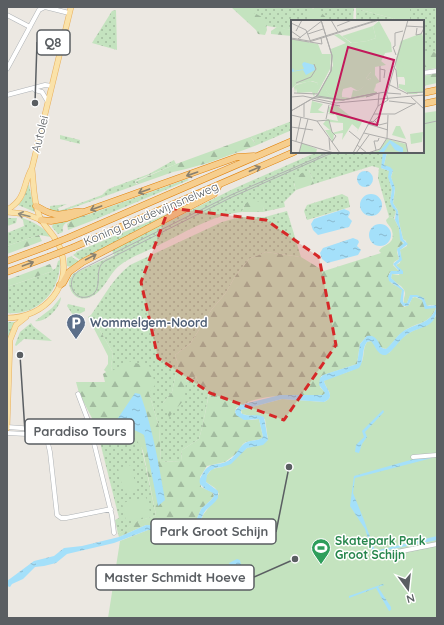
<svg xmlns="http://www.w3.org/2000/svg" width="444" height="625" viewBox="0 0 444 625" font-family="Quicksand,sans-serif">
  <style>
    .grass { fill: url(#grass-dots) }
    .forest { fill: url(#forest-firs) }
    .green { fill: #c4e3bf }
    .water { fill: url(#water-ripples) }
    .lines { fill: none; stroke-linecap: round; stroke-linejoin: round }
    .minor-casing { stroke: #afb3b6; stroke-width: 5 }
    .major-casing { stroke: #e9b05e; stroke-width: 6 }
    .highway-casing { stroke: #e0830d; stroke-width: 7 }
    .minor { stroke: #fff; stroke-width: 4 }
    .major { stroke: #fae2a9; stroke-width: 5 }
    .highway { stroke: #f6ce8e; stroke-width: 6 }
    .tram { stroke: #b0b1b2; stroke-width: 1 }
    .highway-bridge-casing { stroke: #e0830d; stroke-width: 7; stroke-linecap: butt }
    .highway-bridge { stroke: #f6ce8e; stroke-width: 6 }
    .oneway { stroke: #89806f }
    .oneway2 { stroke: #928c7b }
    .marked { fill: #d62828; fill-opacity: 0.2; stroke: #d62828; stroke-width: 3; stroke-dasharray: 8 5; stroke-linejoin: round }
    .labels { text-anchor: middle; stroke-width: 3; stroke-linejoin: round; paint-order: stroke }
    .street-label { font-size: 12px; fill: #5a5e62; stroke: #fff }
    .service-label { font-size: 12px; font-weight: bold; fill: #4e5e75; stroke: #fff; text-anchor: start }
    .leisure-label { font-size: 12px; font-weight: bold; fill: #27864d; stroke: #fff; text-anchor: start }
    .inset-road { fill: none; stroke: #aeadab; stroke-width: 1 }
    .view { fill: #c2185b; fill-opacity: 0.15; stroke: #c2185b; stroke-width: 2 }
    .inset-edge { fill: none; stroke: #5a5e62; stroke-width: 2 }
    .leader { fill: none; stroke: #5a5e62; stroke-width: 1.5 }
    .callout-dot { fill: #5a5e62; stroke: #fff; stroke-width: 1.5 }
    .callout { fill: #fff; stroke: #5a5e62; stroke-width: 1.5 }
    .callout-label { font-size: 13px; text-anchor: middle; font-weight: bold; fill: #5a5e62 }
  </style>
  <defs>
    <pattern id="grass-dots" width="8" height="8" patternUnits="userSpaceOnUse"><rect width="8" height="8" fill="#c4e3bf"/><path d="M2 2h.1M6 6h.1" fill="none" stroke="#a2bb9f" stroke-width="1.8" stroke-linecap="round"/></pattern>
    <pattern id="forest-firs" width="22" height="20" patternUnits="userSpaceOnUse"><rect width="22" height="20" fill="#c4e3bf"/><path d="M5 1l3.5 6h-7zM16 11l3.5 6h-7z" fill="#a2bb9f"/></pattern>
    <pattern id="water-ripples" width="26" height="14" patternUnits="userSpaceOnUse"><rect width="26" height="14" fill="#a4e0fa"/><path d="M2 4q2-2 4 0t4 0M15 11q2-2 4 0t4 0" fill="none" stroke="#89b9ce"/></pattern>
  </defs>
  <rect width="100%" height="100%" fill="#ece8e2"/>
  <path class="grass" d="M238 7H311L310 16 312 21H292V30L261 25Z
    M313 7H354L353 21H327L313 8Z
    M356 7H361V10L399 20 410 19V7H437V53L432 52 423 54V21H356Z
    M116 10 117 50 92 43 112 11Z
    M292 121V130L252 147 255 142 250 137Z
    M60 135 80 140V144L60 139Z
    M317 152H384L381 168 389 171V180L392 189 390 202 396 211 394 218 389 217 378 178 379 168 372 166 314 184 309 170 294 184 296 190 284 202 285 207 263 212 264 207 245 204 242 212C212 215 184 233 157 246 145 252 130 257 119 266 108 275 103 294 88 298 76 301 69 292 69 281L73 274 114 255 112 250 233 189Z
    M174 160 176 164 135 181 136 184H139L64 211 60 212 50 211V206L67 204 58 208 59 211 102 195 108 189 149 174Z
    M187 179 189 180 94 220 90 214Z
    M28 185H29L35 212 18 205 24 197Z
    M342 194 348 197 350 207 307 220 304 211 307 205Z
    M177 210 80 260 73 255 76 253V252Z
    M287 211 301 257 266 252 249 259 236 275 225 294 212 309 190 344 175 355 178 364 172 392 163 403 183 400 185 382 196 376 201 391 209 393 203 424 199 439 182 450 181 461 161 462 159 427 149 393 112 371 111 366 113 353 91 315C104 297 112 279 130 265L222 222 240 217H265Z
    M19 217C32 221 43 226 51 237L39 235 7 246V233L24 226 23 220Z
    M7 218H17L16 223 7 226Z
    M69 220 70 221C64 223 62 226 63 232L58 234 52 227 53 224Z
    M72 256 73 258 79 261 71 267 67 266V258Z
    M60 260C61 291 38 316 7 313V287L50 272 56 268 58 261Z
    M61 297C61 307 46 323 35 321L52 308Z
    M68 304 85 308V311L77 315H73L67 306Z
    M7 322H17L11 330 9 335 7 378Z
    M31 323 33 326 52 341 24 339 16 346 15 345 20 332Z
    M111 422 135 438 141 445 156 515 153 517C139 519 130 527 118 534L115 520 119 518 96 426Z"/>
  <path class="forest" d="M231 7H249L254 13 262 17 266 23 267 30 265 35 258 34 256 30Z
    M309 7C316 9 325 14 328 21H309L307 17Z
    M277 27 292 30V36L271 34V31Z
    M429 49H431L433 52 437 53V68L431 69 423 71V54Z
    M437 73V83L423 86V76Z
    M250 137 255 143 252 147 208 163 186 169 173 172 139 184 135 182 176 164Z
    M309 170 314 184 296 190C291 176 298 175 309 170Z
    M250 200 262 202 264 207 263 212H242L245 204Z
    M90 214 94 220 68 230 67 224 71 221 70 220Z
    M389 217 394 218 399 228 401 240 404 244 398 248 397 252 399 259 394 262 393 265 399 271H393L389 273 391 283 402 289 401 303 404 307 409 305 412 298 415 297 422 300C424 305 431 306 436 308 428 326 418 321 404 331 397 336 393 343 387 349L382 348 367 336 360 344 357 364 321 376 320 387 326 393 323 395C294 396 262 392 236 408L235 413 251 420 259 419 263 437 261 439 246 442 243 444 237 453 225 462 207 466 200 477 201 487 212 492 214 496 211 500 201 509 195 523 187 527 146 525 119 537 118 534C131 526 137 519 153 517L156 515 143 451C138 437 123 430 111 422L96 426 79 393 76 382H105L103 374 106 372 104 370 108 364V356L88 317 91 315 113 353 111 366 112 371 128 361 151 367 155 385 149 393 159 427 161 462 181 461 182 450 199 439 203 424 209 394 201 391 196 376 186 381 184 400 169 417 163 403 172 392 178 364 175 355 190 344 212 309 225 294 236 275 249 259 266 252 301 257 324 271 381 253 379 251C383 244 396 245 392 231 391 226 387 225 386 220Z
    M39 235 42 241 7 254V246Z
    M50 264 53 270 50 272 7 287V280Z"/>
  <path class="green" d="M361 7H410V19L399 20 361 10Z
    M437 111V305H426L424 298 410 296 407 303H404C403 299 405 297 405 293 404 285 395 284 391 278L392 274 399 275 401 270 396 265 400 263 401 255 400 250 407 246 406 241 403 239 399 222 398 211 393 203 395 190 391 177 393 171 384 165 387 152H423V113Z
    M437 314V618H108L120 541 148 530 191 531 201 521 203 515 219 494 215 488 206 482 205 480 207 475 212 469 222 467 247 448 268 440 265 419 242 414 241 410 282 399 324 402C337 397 325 388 324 381 336 373 351 375 361 363 365 358 362 349 367 342L371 341 389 353C394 347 399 340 406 335 417 327 430 328 437 314Z
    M131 465 137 491 124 494 118 468Z
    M146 497 151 516 126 521 122 503Z"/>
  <path class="water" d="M383 152H387L384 165 390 167 393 170 391 177 395 188 393 203 398 211 399 222 403 239 408 244 400 250 402 260 396 265 403 271V274H392L391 278 404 290 403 301 404 303H407L410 295H417L424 298 427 306 437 305C437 332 418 324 404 337 398 342 393 351 386 355 378 356 376 347 371 341L367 342C361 350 365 360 359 368L324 381C325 388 337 397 324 402L282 399 241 410V413C248 418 256 413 264 417L268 440 263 445 247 448 231 464 222 467 215 468 210 471 207 475 206 482 218 491V498C215 503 210 506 206 510 200 517 201 527 191 531L148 530 114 543 67 554 56 563 44 566 35 567 23 579 12 584 10 587 7 586V581L34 561 54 556 64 548 82 546 119 537 146 525 187 527 195 523 201 509 211 500 214 496 213 493 205 489 200 484C199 480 200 478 202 475 210 459 219 468 231 459 236 455 240 446 245 443 251 439 258 442 263 437L259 419 244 420 236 415 235 411 240 405 280 395H323L325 393 319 385 320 378 323 375 357 364 360 344 367 336C376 334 378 342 382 348L386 349C392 344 396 337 401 333 415 322 429 326 436 308L425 309 422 300 416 297H413L408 306H403L400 302 402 290 389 281 388 276 391 271H399L393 264 399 259 397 249 404 243 400 240 399 228 395 220 396 211 392 207 390 202 392 189 388 177 389 171 381 168Z
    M357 179a8 8 0 1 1 16 0a8 8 0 1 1-16 0Z
    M360 205a11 11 0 1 1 22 0a11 11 0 1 1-22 0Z
    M344 209 349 211 350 213 348 217 352 221 349 227 318 235 313 230 311 224 314 219Z
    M369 235a11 11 0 1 1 22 0a11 11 0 1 1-22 0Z
    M353 238 358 240 359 242 357 246 361 250 358 255 327 263 322 259 320 253 323 248Z
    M135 393 140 394 141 396C153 430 159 465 165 500L158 506 144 435C141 433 137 431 134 430 125 429 120 431 116 421Z
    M383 410 384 412 365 432 367 437 362 444 359 453 355 452 356 445 364 437 362 431Z
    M432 458 355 478 353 493 364 520 375 551 437 536V540L373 553 365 529 350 506 354 476 414 459Z
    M237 559 240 560 241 565 235 567 230 565 229 563Z
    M383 584 384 585 378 587 391 607V610L389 611 376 588 349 598V596Z"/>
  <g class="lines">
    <g class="minor-casing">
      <path id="minor" d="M45 7 69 13
        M7 15 30 27
        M7 69 39 10 45 7
        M423 73 437 71
        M35 90 42 92 48 102
        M7 95 45 85 52 86
        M78 394 89 423 112 516 114 533
        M7 427 49 430 46 435
        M49 430 56 429 88 420
        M7 433 46 435
        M46 435 50 452 57 515 61 518H66L111 509
        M413 457 437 455
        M372 557 437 544"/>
    </g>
    <g class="major-casing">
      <path id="major" d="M7 210C27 198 22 186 32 168L71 7
        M7 212 26 214 41 220
        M7 318C45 318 74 285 60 248 56 235 43 227 39 215 33 199 34 185 32 169
        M7 428 10 340 16 325 26 317"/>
    </g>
    <g class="highway-casing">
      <path id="highway" d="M423 93 437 90
        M423 104 437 101
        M36 206C45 211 53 216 63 214 71 213 74 211 82 212
        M41 220 51 221 67 218 237 157 254 156
        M70 237 292 141
        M74 247 294 152
        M7 261 45 247
        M7 272 48 257
        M60 285 63 283 69 272 83 262 214 194 219 185"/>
    </g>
    <use href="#minor" class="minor"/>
    <use href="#major" class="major"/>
    <use href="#highway" class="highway"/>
    <path class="tram" d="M423 124 437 121
      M330 152 231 195 80 270C63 281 74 303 90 296 105 289 92 269 105 261L232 197 334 152"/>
    <g class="highway-bridge-casing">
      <path id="highway-bridge" d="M45 247 70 237
        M48 257 74 247"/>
    </g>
    <use href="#highway-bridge" class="highway-bridge"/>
  </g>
  <defs><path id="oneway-shaft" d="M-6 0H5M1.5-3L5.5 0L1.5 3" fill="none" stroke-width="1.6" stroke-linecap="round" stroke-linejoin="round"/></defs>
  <g class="oneway">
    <use href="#oneway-shaft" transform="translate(255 169) rotate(-23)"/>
    <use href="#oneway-shaft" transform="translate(192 174) rotate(161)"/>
    <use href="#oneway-shaft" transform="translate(144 191) rotate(160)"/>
    <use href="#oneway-shaft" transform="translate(96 208) rotate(160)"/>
    <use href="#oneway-shaft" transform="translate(91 257) rotate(-28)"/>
    <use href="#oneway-shaft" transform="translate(28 264) rotate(-20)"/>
  </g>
  <use class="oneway2" href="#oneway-shaft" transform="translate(24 215) rotate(-166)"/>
  <path class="marked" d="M169 208 266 220 319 257 336 345 284 420 210 393 158 358 141 282Z"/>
  <defs>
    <g id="parking-pin" transform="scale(1)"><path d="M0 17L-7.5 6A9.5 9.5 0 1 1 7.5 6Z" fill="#5c6f8a" stroke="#fff"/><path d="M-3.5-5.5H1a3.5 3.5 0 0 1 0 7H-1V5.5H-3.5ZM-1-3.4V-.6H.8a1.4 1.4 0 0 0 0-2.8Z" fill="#fff"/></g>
    <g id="stadium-pin" transform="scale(1)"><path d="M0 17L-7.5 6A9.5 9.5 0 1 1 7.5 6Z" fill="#2e9e5b" stroke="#fff"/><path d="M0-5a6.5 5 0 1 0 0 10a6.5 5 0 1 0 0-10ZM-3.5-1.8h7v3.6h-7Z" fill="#fff"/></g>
  </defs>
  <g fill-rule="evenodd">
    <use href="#parking-pin" x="76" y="323"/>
    <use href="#stadium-pin" x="321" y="548"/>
  </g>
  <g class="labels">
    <g class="street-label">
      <text transform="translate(40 134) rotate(-76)" y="4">Autolei</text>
      <text transform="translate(151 214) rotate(-23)" y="4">Koning Boudewijnsnelweg</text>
    </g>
    <g class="service-label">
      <text x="90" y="327">Wommelgem-Noord</text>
    </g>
    <g class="leisure-label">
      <text x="335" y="545">Skatepark Park<tspan x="335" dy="14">Groot Schijn</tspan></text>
    </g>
  </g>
  <g transform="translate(291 20)">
    <rect width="133" height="133" fill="#ece8e2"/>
    <path d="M124 17 133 21V72L130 73 117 72 108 68V64L114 65V60L113 57H106L105 39 110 21ZM80 52 85 63 83 71 86 72 81 76 49 81 41 80 27 76 38 79 30 75 34 68 38 74 44 76 42 79 49 80 51 71V77L60 78 62 70 67 71 77 63 80 58 76 60 75 58ZM19 61 27 63 23 77 21 72 6 73 5 68 4 73 3 67 5 65ZM45 85 63 99 71 102 66 112 67 109 61 104 51 120 52 113 43 114 42 122 34 110H39L32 104 36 99 47 101 44 91 43 95 37 94 39 92H37L38 87ZM38 102 52 103V110L41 113ZM132 112 131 122 120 124 119 114Z" fill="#c4e3bf" fill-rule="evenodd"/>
    <path d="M131 13 133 21 122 18 112 22 106 44 109 47V39L114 55 107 56 104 43 110 21ZM94 33 90 41 95 45 84 47V55L89 62 85 64V69L84 63 80 62V52L75 58 77 60 80 57 78 63 67 71 60 67 52 69 45 81 37 79 42 80 44 76 38 74 34 68V71L30 73 38 79 27 76 42 46ZM122 59 126 70 127 66 131 65 129 63 133 65 126 74H118L108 67V65H115V70H122V64L120 65Z" fill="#c4e3bf"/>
    <path d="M82 6 85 18 76 21 61 23 51 16ZM105 106H109L115 119 101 115ZM11 123 26 129 25 133H8Z" fill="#c4e3bf"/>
    <path d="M88 1 100 23 101 32 94 33 88 45 80 44 78 50 70 51 72 55 63 54 57 59 56 57 49 61 53 65 49 81 25 77 32 69V76L42 80 44 76 38 74 33 67 42 46 40 29 55 23 43 15 48 14 60 23 76 21 85 18 82 6ZM0 19 27 24 31 34H40L39 49 26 74 23 72 27 63 21 61 6 64 0 69ZM21 81 32 84 27 90 34 93H19ZM96 119 115 124 117 133H79L88 130Z" fill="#c4e3bf"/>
    <path d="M13 42 23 45 24 50 15 55 12 50 0 52 2 48 3 51 13 49 11 44ZM99 120 112 128V133L104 130 99 123 93 132 87 133Z" fill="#a4e0fa"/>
    <path class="inset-road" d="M40 0 47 12M0 3 15 10 19 20M46 6 61 0M115 6 132 7M126 8 125 15 130 14 133 8M0 11 10 18M5 11 11 0M17 14 32 9M0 18 18 21 86 0M0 19 18 22 88 0M7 19 32 0M19 22 31 24 30 18M105 35 102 27 104 26V13L112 11M102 46 105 50 107 68M89 49 94 50 93 58M89 62V46M5 63 20 57 25 49 23 44M97 64 117 74M3 73 27 74M96 73 117 0M96 73 110 74M116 73 133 72M0 77 12 76 45 83 133 75M24 77 25 76H27L52 80 86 73 52 80 24 77M75 77 88 73M120 77 133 89M21 80 49 86M98 81 124 84M13 84V97M0 91 27 75 40 51 41 36 30 0M0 91 26 76 40 51 41 35 30 0M83 94H104L125 83M0 95 26 101 49 133M35 99 38 85M26 101 38 100 41 112 45 116 41 122M79 101 82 102 89 95M84 101 88 105 96 103M77 104 97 110M0 107 22 110M58 111 69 120M73 113 115 123 117 133M38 118 39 130M96 118 97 95M0 120 43 133M5 121 10 97M66 125 76 133M85 130 83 121H87L88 118M8 133 17 99M62 133 87 86 97 80 95 72 88 73 87 86M65 133 78 115M77 133 89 129 96 118"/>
    <path class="view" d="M57 27 103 40 86 105 40 92Z"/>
    <rect width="133" height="133" class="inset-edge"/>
  </g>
  <path class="leader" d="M35 103L37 42M20 355L25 432M289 467L276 532M295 559L254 577"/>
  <g class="callout-dot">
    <circle cx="35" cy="103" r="4"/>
    <circle cx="20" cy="355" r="4"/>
    <circle cx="289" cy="467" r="4"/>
    <circle cx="295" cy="559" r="4"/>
  </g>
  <g class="callout">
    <rect x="37" y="30" width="33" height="25" rx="4"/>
    <rect x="25" y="419" width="109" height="25" rx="4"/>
    <rect x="151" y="519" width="125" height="25" rx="4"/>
    <rect x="96" y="565" width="158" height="25" rx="4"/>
  </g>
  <g class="callout-label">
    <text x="53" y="47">Q8</text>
    <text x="80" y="436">Paradiso Tours</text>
    <text x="214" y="536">Park Groot Schijn</text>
    <text x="175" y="582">Master Schmidt Hoeve</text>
  </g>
  <rect width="444" height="625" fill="none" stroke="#5a5e62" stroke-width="16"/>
  <g transform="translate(408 589) rotate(165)" stroke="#ffffff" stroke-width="3" paint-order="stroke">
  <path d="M0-3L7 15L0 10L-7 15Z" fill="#5a5e62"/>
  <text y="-6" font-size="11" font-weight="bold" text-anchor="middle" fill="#5a5e62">N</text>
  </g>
</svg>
